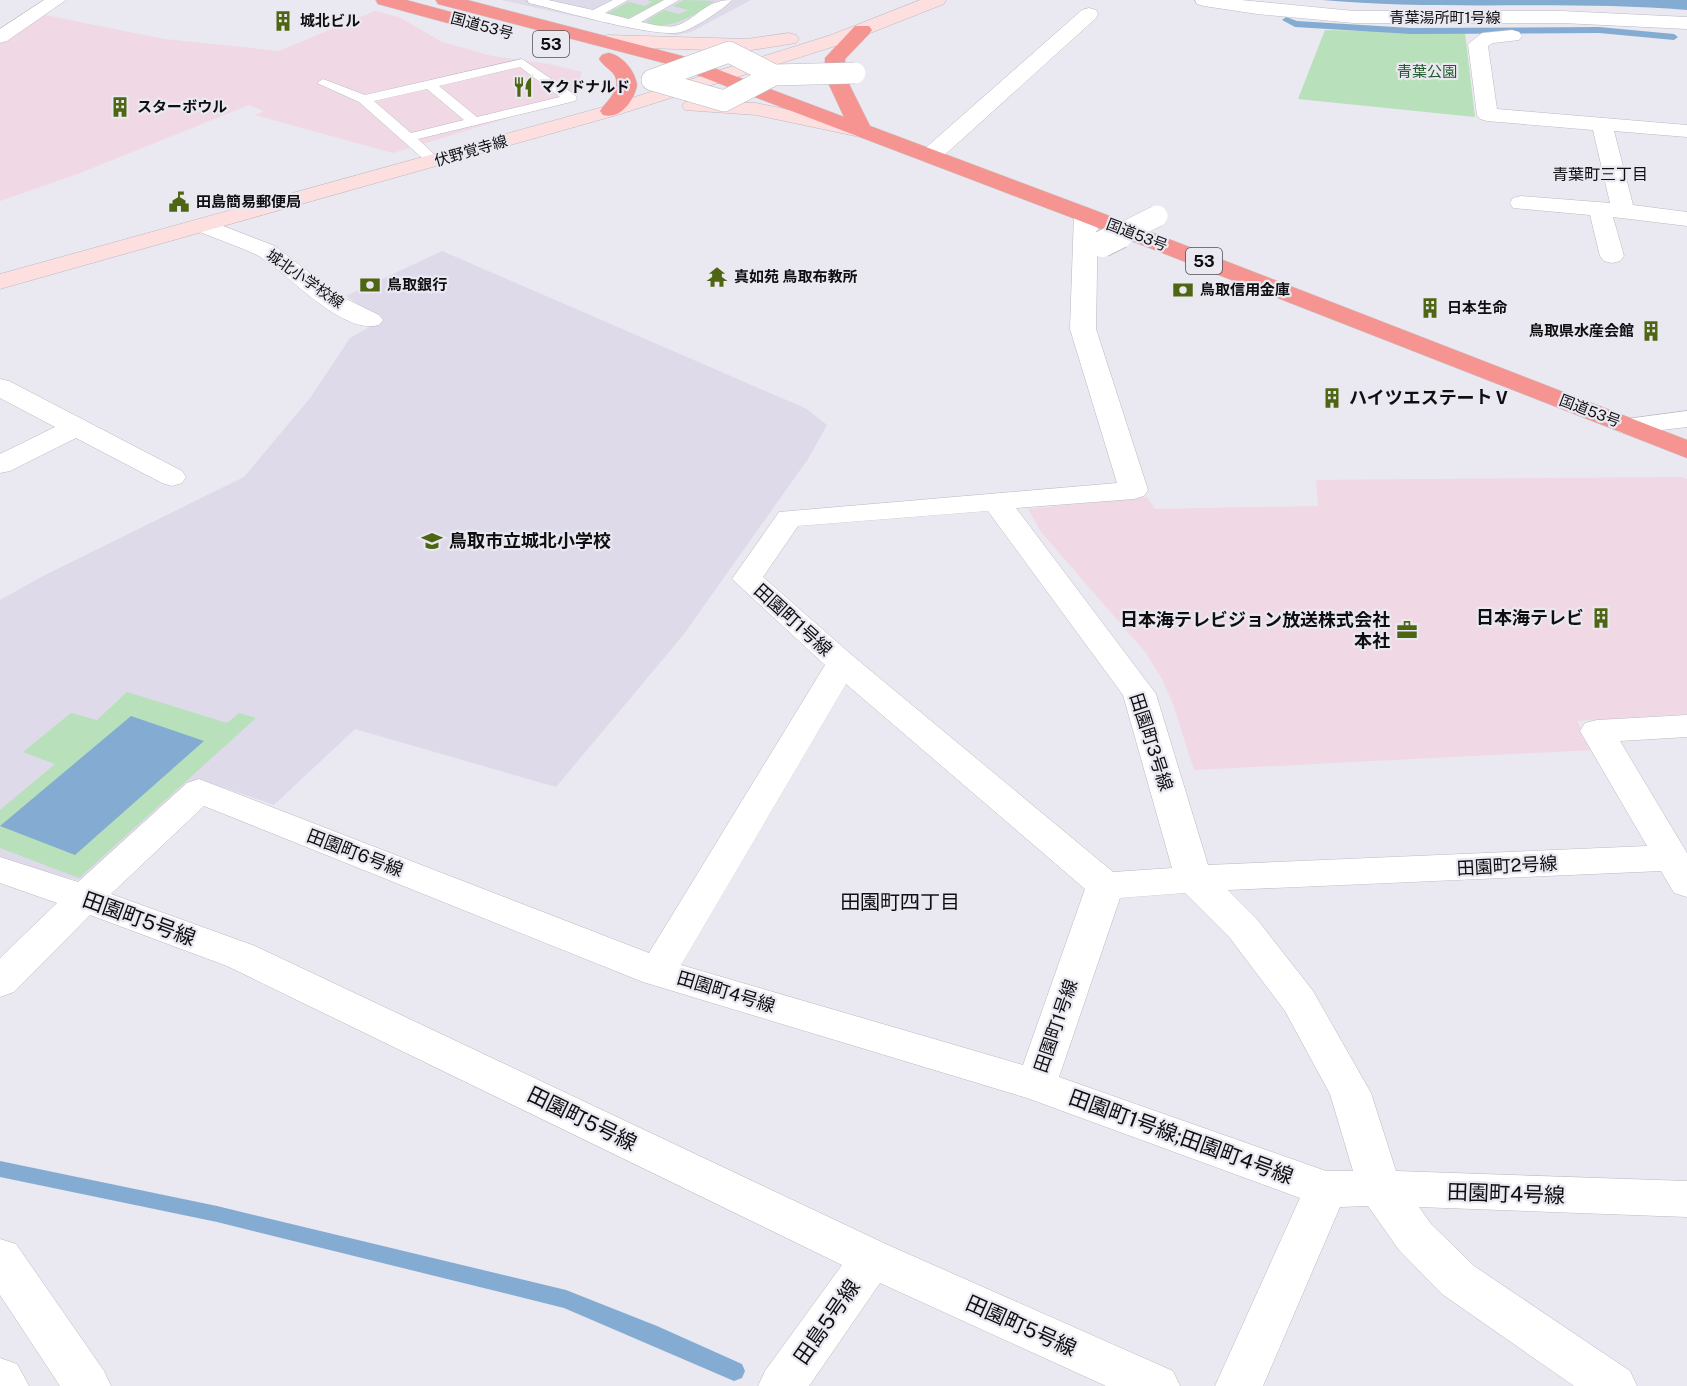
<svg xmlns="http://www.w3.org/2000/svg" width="1687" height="1386" viewBox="0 0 1687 1386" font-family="'Public Sans','Noto Sans JP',sans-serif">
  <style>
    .commercial { fill: #f0d8e4 }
    .built { fill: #dedae9 }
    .green { fill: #b8e0bb }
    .water { fill: #84acd2 }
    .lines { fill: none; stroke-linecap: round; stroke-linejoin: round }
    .stream { fill: #84acd2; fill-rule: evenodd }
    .lane-casing { stroke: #bbb9c0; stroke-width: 1 }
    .street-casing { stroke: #bbb9c0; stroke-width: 1 }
    .secondary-casing { stroke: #bbb9c0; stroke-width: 1 }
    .highway-casing { stroke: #c5c5c6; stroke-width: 1 }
    .lane { fill: #fff; fill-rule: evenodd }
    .street { fill: #fff; fill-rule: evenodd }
    .secondary { fill: #fcdfde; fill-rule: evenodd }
    .highway { fill: #f59491; fill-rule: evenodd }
    .street-bridge-far1-casing { stroke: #bbb9c0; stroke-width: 22; stroke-linecap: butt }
    .street-bridge-casing { stroke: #bbb9c0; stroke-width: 28; stroke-linecap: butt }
    .street-bridge-far1 { stroke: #fff; stroke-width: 21 }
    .street-bridge { stroke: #fff; stroke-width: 26 }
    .labels { text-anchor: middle; stroke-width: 4.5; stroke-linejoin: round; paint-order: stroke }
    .far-street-label { font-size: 15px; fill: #0f0e11; stroke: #eae8f0 }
    .far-poi-label { font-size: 15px; font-weight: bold; fill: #0f0e11; stroke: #eae8f0; text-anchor: start }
    .far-park-label { font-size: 15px; fill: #1e5a29; stroke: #eae8f0 }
    .shield { fill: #eae8f0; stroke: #514f54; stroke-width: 1.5 }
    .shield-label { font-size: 16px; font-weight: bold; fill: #0f0e11 }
    .far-neighbourhood-label { font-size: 16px; fill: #0f0e11; stroke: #eae8f0 }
    .poi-label { font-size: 18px; font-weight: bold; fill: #0f0e11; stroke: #eae8f0; text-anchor: start }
    .street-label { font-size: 18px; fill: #0f0e11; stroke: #eae8f0 }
    .neighbourhood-label { font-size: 20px; fill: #0f0e11; stroke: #eae8f0 }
    .near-street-label { font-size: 21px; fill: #0f0e11; stroke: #eae8f0 }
  </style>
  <rect width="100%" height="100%" fill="#eae8f0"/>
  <path class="commercial" d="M375 11 399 17 442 42 492 56 548 64 582 72 573 98 393 153 255 115 264 111 249 105 80 173 0 201V44L45 15 164 39 279 51Z
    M1681 477 1687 479V714L1577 721 1593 750 1194 770 1173 704 1162 679 1146 653 1041 532 1028 509 1147 497 1155 509 1318 506 1316 480Z"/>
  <path class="built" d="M501 0H751L691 32 676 35 628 28Z
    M442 251 807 409 827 425 808 459 684 634 556 787 355 729 274 805 199 779 80 881 0 860V600L41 577 244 477 310 398 350 338 382 320 346 296Z"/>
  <path class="green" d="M648 0H664L625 20 606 14 629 2 645 6 652 2Z
    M684 0 714 1C698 14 665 34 646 21L664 10 679 14 688 10 673 6Z
    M1325 30 1465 33 1475 117 1298 99Z
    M127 692 227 723 239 713 256 718 79 878 0 848V810L55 764 23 752 71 713 97 720Z"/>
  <path class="water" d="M1322 0H1687V10C1565 0 1443 11 1322 0Z
    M131 716 204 741 75 855 0 826Z"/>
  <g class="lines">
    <path class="stream" d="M1286 17 1297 21 1411 28 1599 27 1674 34 1678 37 1674 40 1599 33 1411 34 1295 27 1282 20Z
      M0 1161 217 1206 566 1290 657 1326 742 1364 745 1371 742 1378 734 1381 564 1308 217 1222 0 1177Z"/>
    <g class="lane-casing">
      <path id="lane" d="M527 0H548L593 10 613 0H628L605 13 629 19 664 0H679L641 22C652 24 664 28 675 26 697 20 703 0 732 0 724 9 693 29 681 32 657 39 559 10 529 3Z
        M522 59 575 95 577 98 575 101 418 139 441 161 434 165 429 164 359 102 317 83 323 79 365 95ZM520 67 560 97 477 117 439 86ZM427 89 464 120 411 133 374 101Z"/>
    </g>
    <g class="street-casing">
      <path id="street" d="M44 0H66L7 41 0 43V29Z
        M1195 0H1241L1354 11H1562L1687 17V29L1562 23H1354L1257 14 1204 6 1197 4Z
        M1089 8 1096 10 1098 14 1096 18 938 161 930 163 922 161 919 156 922 151 1082 10Z
        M1512 30 1519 32 1522 36 1519 40 1493 43 1488 46 1497 109 1687 125V137L1614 131 1633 205 1687 212V226L1613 217 1624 256 1620 261 1612 263 1604 261 1600 256 1590 215 1513 208 1510 203 1513 198 1521 196 1610 203 1593 130 1487 121 1480 119 1477 115 1468 44 1482 33Z
        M1086 208 1094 210 1098 215 1096 329 1148 490 1144 496 1134 499 1016 508 1156 694 1208 865 1647 846 1580 731 1585 723 1597 720 1687 715V737L1620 741 1687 853V897L1674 893 1661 871 1228 890 1256 918 1313 991 1371 1093 1396 1171 1687 1181V1217L1419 1207 1431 1224 1474 1266 1630 1371 1637 1386H1574L1442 1294 1399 1250 1368 1206 1340 1207 1263 1386H1215L1300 1198 1027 1098 643 982 204 806 111 894 255 946 888 1245 1173 1371 1180 1386H1106L880 1283 809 1386H758L765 1371 842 1265 227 966 90 915 14 992 0 997V958L57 903 0 883V857L78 882 187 783 199 779 649 953 825 665 732 579 779 512 1117 483 1070 329 1074 215 1078 210ZM988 511 1123 695 1172 868 1113 872 853 656 763 577 798 526ZM846 684 1085 889 1023 1065 681 965ZM1185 893 1230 938 1285 1011 1330 1094 1353 1171H1326L1059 1077 1120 898Z
        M205 219 275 246 338 295 379 315 383 320 379 325C340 335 288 272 257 255 238 246 217 239 197 231L193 226 197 221Z
        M0 379 9 381 182 471 186 477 182 483 172 486 162 483 76 438 10 471 0 473V454L55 427 0 398Z
        M1687 411V427L1629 434 1619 432 1615 426 1619 420Z
        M0 1239 16 1244 104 1371 111 1386H60L0 1295Z
        M0 1358 17 1364 29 1386H0Z"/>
    </g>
    <g class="secondary-casing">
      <path id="secondary" d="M920 0H946L944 4 845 43 617 115 0 289V274L603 107 831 35Z
        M789 33 796 35 799 39 796 43 746 51 608 47 601 45 598 41 601 37 608 35 746 39Z
        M692 100 756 103 860 125 868 126 871 131 868 136 860 137 756 115 685 110 682 106 685 102Z"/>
    </g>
    <g class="highway-casing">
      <path id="highway" d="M376 0H406L473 18 476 22 473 26 466 28 378 4Z
        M436 0H467L682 56 844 117 825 76V58L855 26H869L872 30 869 34 845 59V76L870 126 1094 210 1687 440V458L1078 220 668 64 438 4Z
        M609 53C623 56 635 71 637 85 634 101 620 120 603 115L600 111C608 99 624 88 613 73 608 68 603 65 599 59L602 55Z"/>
    </g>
    <use href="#lane" class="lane"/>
    <use href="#street" class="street"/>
    <use href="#secondary" class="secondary"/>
    <use href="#highway" class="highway"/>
    <g class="street-bridge-far1-casing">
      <path id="street-bridge-far1" d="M729 52 774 75 724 101 652 80Z
        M774 75 855 73
        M1117 236 1157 216"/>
    </g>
    <g class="street-bridge-casing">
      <path id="street-bridge" d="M1102 244 1120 235"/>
    </g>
    <use href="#street-bridge-far1" class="street-bridge-far1"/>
    <use href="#street-bridge" class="street-bridge"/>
  </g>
  <defs>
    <g id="building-bare" transform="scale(1.62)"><path d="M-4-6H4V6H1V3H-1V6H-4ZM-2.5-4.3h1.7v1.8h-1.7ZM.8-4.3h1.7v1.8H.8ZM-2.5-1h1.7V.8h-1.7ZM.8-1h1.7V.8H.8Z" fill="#4e6513" stroke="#eae8f0" stroke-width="2.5" paint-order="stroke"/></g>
    <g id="restaurant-bare" transform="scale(1.62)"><path d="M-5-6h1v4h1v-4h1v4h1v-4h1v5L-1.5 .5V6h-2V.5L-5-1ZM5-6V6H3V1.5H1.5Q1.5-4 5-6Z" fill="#4e6513" stroke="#eae8f0" stroke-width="2.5" paint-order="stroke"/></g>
    <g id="civic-bare" transform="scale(1.62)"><path d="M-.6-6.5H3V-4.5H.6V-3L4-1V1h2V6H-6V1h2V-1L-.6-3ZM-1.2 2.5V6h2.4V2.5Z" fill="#4e6513" stroke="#eae8f0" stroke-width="2.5" paint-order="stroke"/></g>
    <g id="temple-bare" transform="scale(1.62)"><path d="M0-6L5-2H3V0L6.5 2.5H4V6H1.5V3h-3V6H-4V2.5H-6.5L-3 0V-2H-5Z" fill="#4e6513" stroke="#eae8f0" stroke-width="2.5" paint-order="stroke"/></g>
    <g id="bank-bare" transform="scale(1.62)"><path d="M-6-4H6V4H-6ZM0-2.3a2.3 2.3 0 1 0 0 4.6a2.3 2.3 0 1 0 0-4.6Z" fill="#4e6513" stroke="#eae8f0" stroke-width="2.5" paint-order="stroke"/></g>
    <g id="school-bare" transform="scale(1.62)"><path d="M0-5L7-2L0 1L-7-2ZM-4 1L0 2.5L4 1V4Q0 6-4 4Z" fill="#4e6513" stroke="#eae8f0" stroke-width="2.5" paint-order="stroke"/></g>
    <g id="office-bare" transform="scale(1.62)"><path d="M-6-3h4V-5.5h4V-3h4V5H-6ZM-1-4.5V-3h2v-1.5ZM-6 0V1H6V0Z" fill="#4e6513" stroke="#eae8f0" stroke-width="2.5" paint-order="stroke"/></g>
  </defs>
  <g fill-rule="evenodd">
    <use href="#building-bare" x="283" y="21"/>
    <use href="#restaurant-bare" x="523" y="87"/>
    <use href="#building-bare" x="120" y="107"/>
    <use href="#civic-bare" x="179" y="202"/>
    <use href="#temple-bare" x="717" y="277"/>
    <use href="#bank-bare" x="370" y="285"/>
    <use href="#bank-bare" x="1183" y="290"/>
    <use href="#building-bare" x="1430" y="308"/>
    <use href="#building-bare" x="1651" y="331"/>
    <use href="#building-bare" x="1332" y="398"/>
    <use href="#school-bare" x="432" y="541"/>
    <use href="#building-bare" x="1601" y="618"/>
    <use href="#office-bare" x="1407" y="630"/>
  </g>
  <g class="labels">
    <g class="far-street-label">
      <text x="1445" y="23">青葉湯所町1号線</text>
      <text transform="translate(482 26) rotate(15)" y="5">国道53号</text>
      <text transform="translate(471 151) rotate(-16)" y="5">伏野覚寺線</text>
      <text transform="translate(1137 235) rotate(21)" y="5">国道53号</text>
      <text transform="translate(305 279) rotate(35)" y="5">城北小学校線</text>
      <text transform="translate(1590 411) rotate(21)" y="5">国道53号</text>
    </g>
    <g class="far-poi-label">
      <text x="300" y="26">城北ビル</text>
      <text x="540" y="92">マクドナルド</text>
      <text x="137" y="112">スターボウル</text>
      <text x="196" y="207">田島簡易郵便局</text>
      <text x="734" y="282">真如苑 鳥取布教所</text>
      <text x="387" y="290">鳥取銀行</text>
      <text x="1200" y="295">鳥取信用金庫</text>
      <text x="1447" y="313">日本生命</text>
      <text x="1634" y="336" text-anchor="end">鳥取県水産会館</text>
    </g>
    <g class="far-park-label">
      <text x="1427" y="77">青葉公園</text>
    </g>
    <g class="shield">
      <rect x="533" y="31" width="36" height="26" rx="4.5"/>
      <rect x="1186" y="248" width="36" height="26" rx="4.5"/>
    </g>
    <g class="shield-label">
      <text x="551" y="50">53</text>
      <text x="1204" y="267">53</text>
    </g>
    <g class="far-neighbourhood-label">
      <text x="1600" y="180">青葉町三丁目</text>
    </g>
    <g class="poi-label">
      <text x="1349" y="404">ハイツエステートⅤ</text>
      <text x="449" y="547">鳥取市立城北小学校</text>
      <text x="1584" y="624" text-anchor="end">日本海テレビ</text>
      <text x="1390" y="626" text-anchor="end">日本海テレビジョン放送株式会社<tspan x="1390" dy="21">本社</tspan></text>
    </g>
    <g class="street-label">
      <text transform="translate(793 620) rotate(42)" y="6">田園町1号線</text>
      <text transform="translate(1151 742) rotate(72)" y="6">田園町3号線</text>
      <text transform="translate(355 853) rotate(21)" y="6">田園町6号線</text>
      <text transform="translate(1507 866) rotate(-3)" y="6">田園町2号線</text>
      <text transform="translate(726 992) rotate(17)" y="6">田園町4号線</text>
      <text transform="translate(1056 1026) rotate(-71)" y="6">田園町1号線</text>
    </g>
    <g class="neighbourhood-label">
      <text x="900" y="909">田園町四丁目</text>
    </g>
    <g class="near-street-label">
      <text transform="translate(139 919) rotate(20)" y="7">田園町5号線</text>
      <text transform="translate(582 1119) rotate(26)" y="7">田園町5号線</text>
      <text transform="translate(1181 1137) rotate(20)" y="7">田園町1号線;田園町4号線</text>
      <text transform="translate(1506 1194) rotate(2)" y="7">田園町4号線</text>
      <text transform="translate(827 1322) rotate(-55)" y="7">田島5号線</text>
      <text transform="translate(1021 1326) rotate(24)" y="7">田園町5号線</text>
    </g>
  </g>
</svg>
